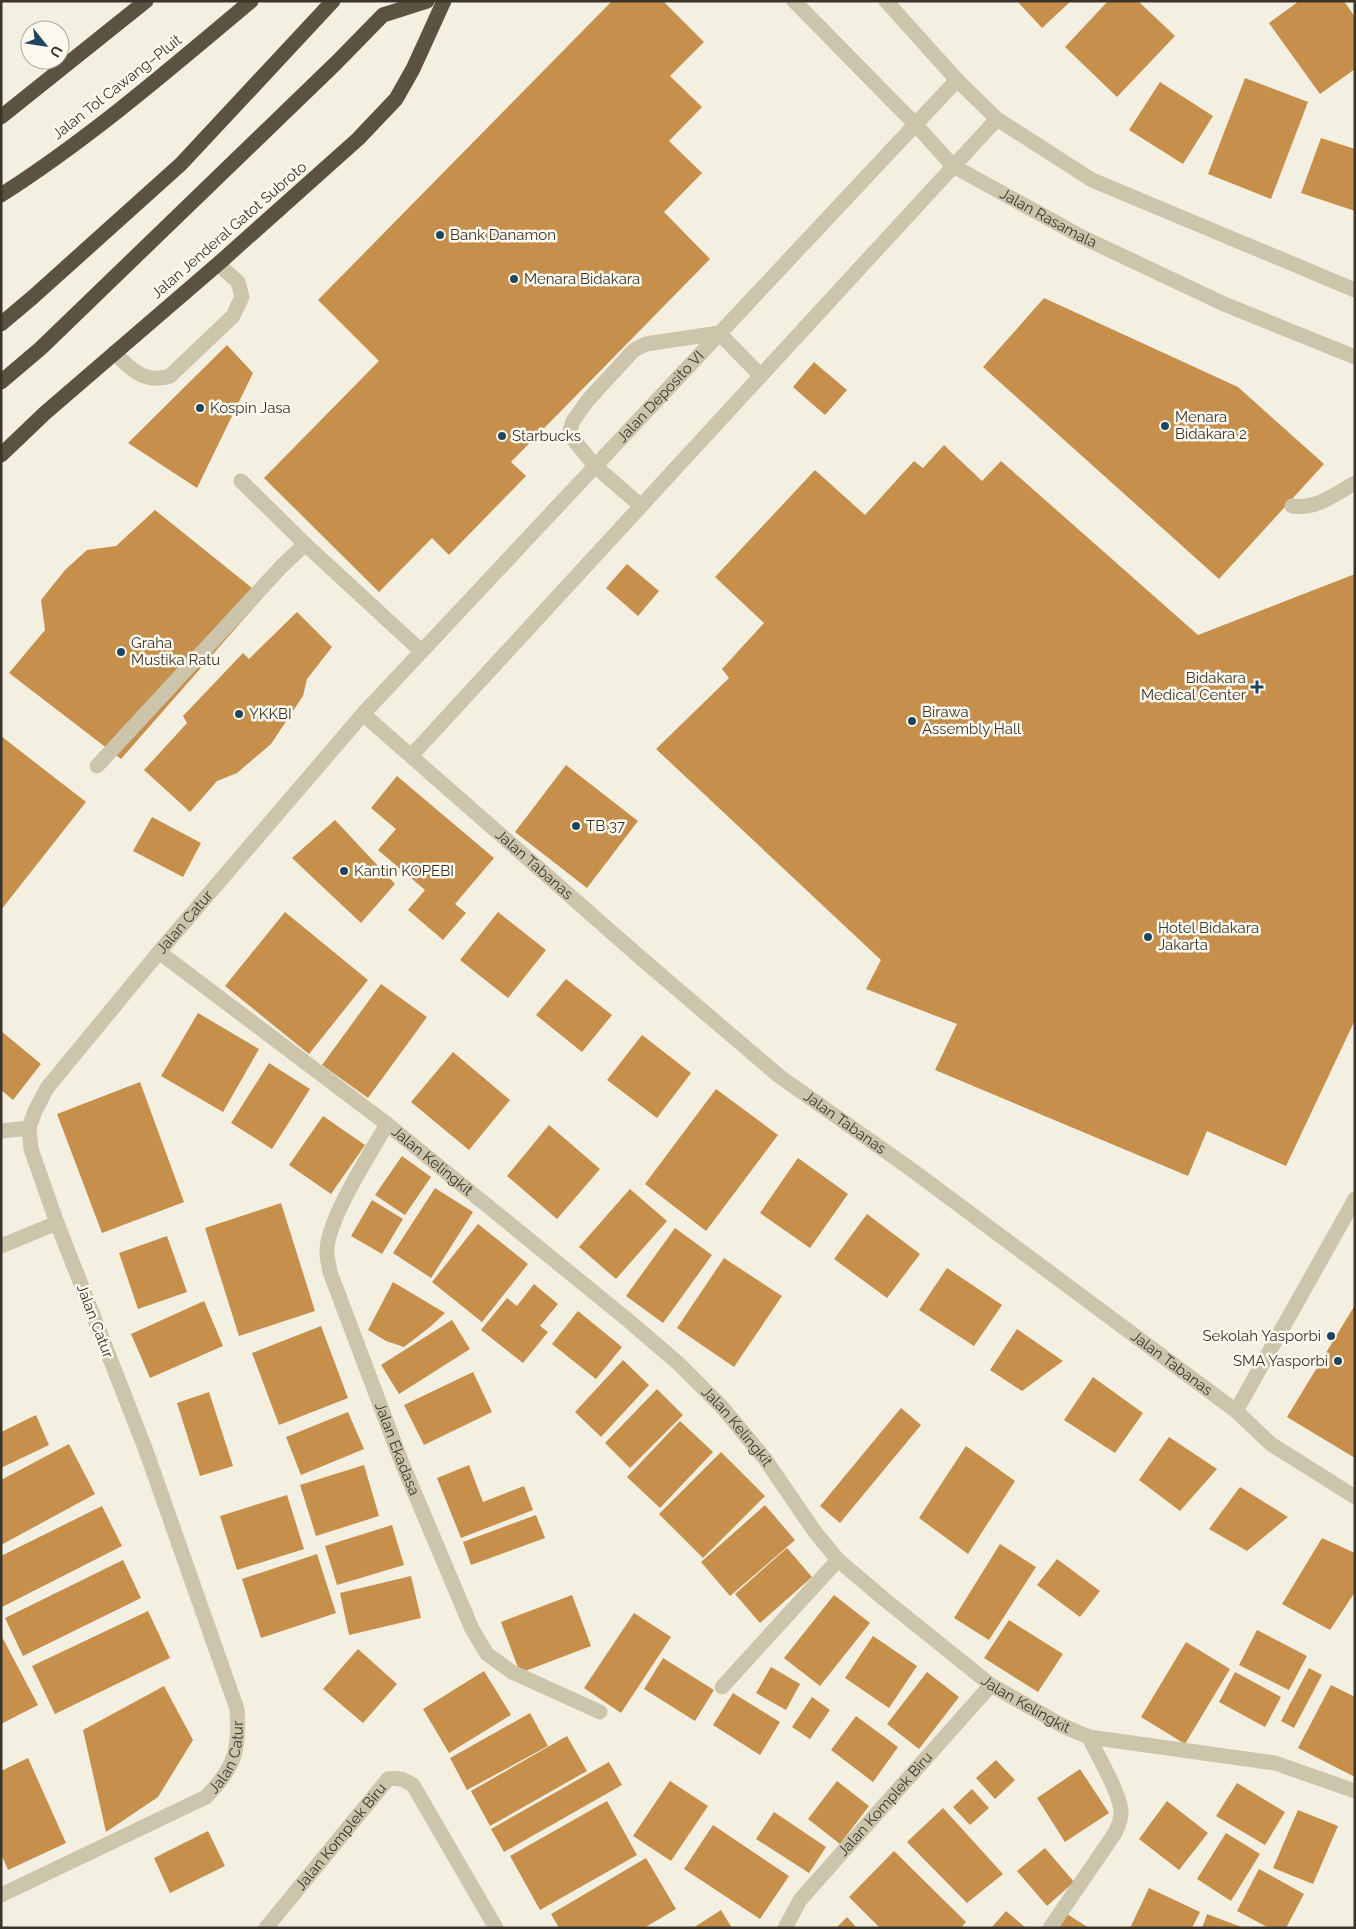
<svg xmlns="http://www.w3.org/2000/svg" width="1356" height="1929" viewBox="0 0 1356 1929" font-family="Raleway,sans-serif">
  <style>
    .building { fill: #c68f4c }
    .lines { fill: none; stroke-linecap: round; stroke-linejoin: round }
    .minor { stroke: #ccc5ac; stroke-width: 15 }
    .highway { stroke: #5b5242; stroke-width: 15 }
    .poi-dot { fill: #20465d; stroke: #fbf9ee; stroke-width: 2 }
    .labels { text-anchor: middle; stroke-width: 5; stroke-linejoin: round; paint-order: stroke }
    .street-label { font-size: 15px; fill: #3a352b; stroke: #fbf9ee }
    .poi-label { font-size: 15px; fill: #3a352b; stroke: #fbf9ee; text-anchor: start }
  </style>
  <rect width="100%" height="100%" fill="#f4f0e1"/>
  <path class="building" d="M612 1H663L704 42 670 76 702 107 669 141 702 173 664 212 710 259 511 462 526 476 449 555 432 538 379 592 264 478 379 361 318 300Z
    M1017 1H1071L1042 28Z
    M1108 1H1138L1175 36 1117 97 1065 47Z
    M1299 1H1344L1355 17V69L1320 94 1269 23Z
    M1245 78 1308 102 1271 199 1208 174Z
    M1160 82 1213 116 1183 164 1129 130Z
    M1321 138 1355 149V211L1301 193Z
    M1044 298 1238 387 1324 464 1219 579 983 367Z
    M227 345 253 373 197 488 128 443Z
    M814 362 847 390 825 415 793 387Z
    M944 445 982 481 1001 461 1198 635 1355 574V1020L1286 1166 1207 1131 1188 1176 935 1070 957 1024 866 989 881 960 656 749 729 678 722 669 764 623 715 577 815 470 865 515 914 461 923 468Z
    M155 510 263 597 121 759 9 673 45 630 41 600 65 570 87 550 116 546Z
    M627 564 659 591 638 616 606 588Z
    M297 612 332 647 307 679 303 696 271 744 237 773 217 781 190 812 144 770 187 723 183 716 243 653 249 659Z
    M1 736 86 802 1 910Z
    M566 765 638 821 587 888 515 832Z
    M397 776 494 858 455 904 466 913 443 940 408 910 425 890 378 850 396 829 371 808Z
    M152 817 201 843 183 877 133 851Z
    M335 820 395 884 361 923 292 858Z
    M285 912 368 980 309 1054 225 986Z
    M498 912 546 950 508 998 460 960Z
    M566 979 612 1015 582 1052 536 1015Z
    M381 984 427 1017 368 1098 322 1065Z
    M198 1013 259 1049 223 1112 161 1076Z
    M1 1031 41 1064 13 1100 1 1090Z
    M642 1035 691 1073 657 1118 607 1080Z
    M453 1052 510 1100 469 1150 411 1102Z
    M269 1063 310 1089 272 1149 231 1123Z
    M140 1082 184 1202 102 1233 57 1114Z
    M716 1089 778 1135 706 1231 645 1184Z
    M323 1116 365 1145 331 1194 289 1165Z
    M549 1125 600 1169 557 1219 507 1176Z
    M402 1156 431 1177 405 1215 375 1195Z
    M798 1158 848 1194 810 1248 760 1213Z
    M435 1188 473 1212 431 1278 393 1253Z
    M630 1189 667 1221 616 1279 579 1247Z
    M372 1200 403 1219 382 1254 351 1236Z
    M281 1203 315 1311 239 1336 205 1228Z
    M867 1214 920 1254 887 1298 834 1259Z
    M478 1224 528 1264 482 1322 432 1282Z
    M675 1228 712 1255 663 1323 626 1296Z
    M167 1236 187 1292 138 1309 119 1253Z
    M724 1258 782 1296 734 1367 677 1328Z
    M947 1268 1002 1305 974 1346 919 1310Z
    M393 1282 445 1313 430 1327 404 1347 386 1341 368 1330Z
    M534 1284 558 1304 540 1326 548 1332 523 1363 481 1330 507 1298 517 1306Z
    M204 1301 223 1346 150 1378 131 1334Z
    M1355 1305V1458L1287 1417Z
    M578 1311 622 1347 596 1379 552 1344Z
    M452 1320 470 1349 399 1394 381 1365Z
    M321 1326 348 1398 279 1425 252 1353Z
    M1017 1329 1063 1361 1022 1391 990 1370Z
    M623 1360 649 1385 601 1437 575 1412Z
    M473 1372 492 1412 424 1445 404 1405Z
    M1093 1377 1143 1413 1115 1453 1064 1420Z
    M657 1389 683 1415 630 1468 605 1443Z
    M209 1392 233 1466 200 1476 177 1403Z
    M901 1408 921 1425 840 1523 820 1506Z
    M348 1412 364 1449 301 1475 286 1437Z
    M36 1415 49 1445 1 1468V1432Z
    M680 1421 713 1452 660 1508 627 1477Z
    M1169 1437 1217 1469 1180 1511 1139 1480Z
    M69 1444 95 1494 1 1545V1480Z
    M966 1446 1015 1481 968 1554 919 1518Z
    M721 1452 765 1496 703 1558 659 1514Z
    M364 1465 379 1516 316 1536 300 1485Z
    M469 1465 483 1502 524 1486 533 1510 461 1538 437 1478Z
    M1240 1487 1288 1517 1247 1551 1209 1529Z
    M287 1495 304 1549 237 1570 220 1516Z
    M765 1505 795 1540 730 1596 701 1562Z
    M102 1506 122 1546 2 1607 1 1556Z
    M536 1515 545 1538 471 1565 463 1542Z
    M392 1525 404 1565 337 1585 325 1546Z
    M1322 1538 1355 1553V1592L1330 1630 1282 1604Z
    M1000 1544 1036 1567 989 1640 954 1618Z
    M787 1548 812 1577 760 1623 735 1594Z
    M317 1554 336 1613 261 1638 242 1579Z
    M1057 1559 1100 1591 1080 1617 1037 1585Z
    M123 1560 141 1598 23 1656 5 1618Z
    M411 1576 421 1618 349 1635 340 1593Z
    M572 1595 591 1646 520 1673 501 1622Z
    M834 1595 870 1623 820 1686 784 1658Z
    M148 1611 170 1658 55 1714 32 1666Z
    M634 1613 671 1637 621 1713 584 1688Z
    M1009 1620 1063 1654 1038 1692 984 1658Z
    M1257 1630 1307 1656 1289 1690 1239 1665Z
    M1 1635 38 1705 1 1724Z
    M873 1636 917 1666 889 1708 845 1678Z
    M1186 1642 1230 1669 1185 1744 1141 1717Z
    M358 1649 397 1684 363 1723 323 1689Z
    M663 1658 714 1690 695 1721 644 1689Z
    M771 1667 800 1684 786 1710 756 1693Z
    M1309 1668 1322 1675 1294 1728 1281 1721Z
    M484 1671 511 1715 449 1753 423 1709Z
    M927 1672 959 1697 919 1749 887 1724Z
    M1235 1672 1281 1697 1265 1727 1219 1702Z
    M1331 1685 1355 1697V1777L1298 1748Z
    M164 1686 193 1740 158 1797 106 1832 83 1730Z
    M733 1693 780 1722 760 1755 713 1725Z
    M812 1697 830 1710 810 1739 792 1727Z
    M530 1713 548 1746 467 1790 450 1758Z
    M856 1716 898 1747 873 1782 831 1750Z
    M567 1736 587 1771 490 1826 471 1791Z
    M28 1758 66 1843 8 1870 1 1854V1771Z
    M996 1760 1015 1780 995 1799 976 1778Z
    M609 1762 622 1785 504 1852 491 1829Z
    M1080 1769 1109 1813 1065 1842 1037 1798Z
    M670 1781 708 1806 671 1861 633 1836Z
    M837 1781 869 1806 840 1844 808 1819Z
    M1237 1783 1285 1812 1265 1845 1216 1816Z
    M972 1789 989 1808 970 1825 953 1807Z
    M607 1801 637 1855 540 1910 510 1856Z
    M1167 1801 1208 1833 1179 1870 1139 1839Z
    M943 1808 1003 1874 967 1903 907 1842Z
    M1298 1810 1338 1826 1313 1884 1273 1868Z
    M774 1812 826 1847 809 1873 756 1839Z
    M713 1825 789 1876 760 1919 684 1869Z
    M208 1831 225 1866 170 1893 154 1858Z
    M1226 1833 1260 1854 1231 1901 1197 1879Z
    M1045 1848 1074 1882 1047 1906 1017 1871Z
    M894 1851 966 1922 961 1928H880L849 1897Z
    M646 1858 676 1909 644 1928H559L551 1914Z
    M1259 1869 1304 1894 1286 1928H1269L1237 1911Z
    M1149 1888 1200 1912 1192 1928H1130Z
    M721 1910 732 1928H693Z
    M1006 1911 1026 1928H991Z
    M1067 1914 1089 1928H1059Z
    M1207 1914 1244 1928H1202Z
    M847 1917 857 1928H836Z"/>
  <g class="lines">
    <g class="minor">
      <path id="s1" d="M794 1 915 124 953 166 1082 237 1224 304 1355 357"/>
      <path d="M886 1 957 80 997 119 1092 180 1355 290"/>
      <path d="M114 353C133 370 144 384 170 376L233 316 242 297 238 282 218 264"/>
      <path d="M241 481 305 544"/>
      <path d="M641 506 595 466 569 434 573 421 588 400 634 350 646 344 719 333 761 376"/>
      <path d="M1292 506C1316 510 1335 494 1355 483"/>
      <path id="s2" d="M363 714 642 959 779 1076 912 1170 1236 1411 1271 1444 1355 1497"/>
      <path d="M411 756 997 119"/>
      <path d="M97 766 281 567 305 544 421 651"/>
      <path id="s3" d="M159 952 387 1124 629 1321 679 1364 722 1407 765 1459 815 1532 838 1560 884 1599 991 1685 1063 1726 1089 1737 1275 1763 1355 1791"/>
      <path id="s4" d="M387 1124C371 1153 325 1222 327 1253 327 1259 329 1265 330 1272L402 1463 472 1629 487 1654 512 1672 600 1712"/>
      <path d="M1 1131 29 1128"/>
      <path d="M1 1246 57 1223"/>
      <path d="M1236 1411 1355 1199"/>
      <path d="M722 1687 838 1560"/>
      <path id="s5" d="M1 1895 206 1797C235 1767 240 1750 237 1709L145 1448 57 1223 31 1149 29 1128 35 1111 47 1088 159 952 363 714 957 80"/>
      <path id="s6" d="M266 1928 388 1779C399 1777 404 1780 413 1785L496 1928"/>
      <path id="s7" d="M785 1928 800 1900 991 1685"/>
      <path d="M1050 1928 1115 1833C1118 1826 1122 1818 1121 1810 1118 1789 1098 1757 1089 1737"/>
    </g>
    <path class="highway" d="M1 117 146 1
      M1 195C90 138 170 69 251 1
      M1 324 33 297 181 164 333 1
      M1 382 41 348 336 63 383 15 427 1
      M1 455 45 413 218 264 358 139 396 99 413 69 444 1"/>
  </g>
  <g class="poi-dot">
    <circle cx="440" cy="235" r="5"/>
    <circle cx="514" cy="279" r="5"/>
    <circle cx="200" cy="408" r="5"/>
    <circle cx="1165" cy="426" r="5"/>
    <circle cx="502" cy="436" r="5"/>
    <circle cx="121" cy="652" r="5"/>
    <path d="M1254.5 679.5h5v5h5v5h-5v5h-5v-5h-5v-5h5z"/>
    <circle cx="239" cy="714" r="5"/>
    <circle cx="912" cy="721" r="5"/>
    <circle cx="576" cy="826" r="5"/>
    <circle cx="344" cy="871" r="5"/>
    <circle cx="1148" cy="937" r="5"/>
    <circle cx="1331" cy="1336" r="5"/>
    <circle cx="1338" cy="1361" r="5"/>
  </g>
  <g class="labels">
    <g class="street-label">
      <text transform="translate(117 87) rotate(-38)" y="5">Jalan Tol Cawang–Pluit</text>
      <text dy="5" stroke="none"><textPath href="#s1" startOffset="338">Jalan Rasamala</textPath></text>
      <text transform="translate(229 230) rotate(-41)" y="5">Jalan Jenderal Gatot Subroto</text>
      <text dy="5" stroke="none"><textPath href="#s5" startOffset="1911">Jalan Deposito VI</textPath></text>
      <text dy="5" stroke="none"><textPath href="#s2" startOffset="228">Jalan Tabanas</textPath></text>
      <text dy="5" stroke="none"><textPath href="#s5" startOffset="1202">Jalan Catur</textPath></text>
      <text dy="5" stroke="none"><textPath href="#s2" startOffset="632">Jalan Tabanas</textPath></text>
      <text dy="5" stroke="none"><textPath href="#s3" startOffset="344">Jalan Kelingkit</textPath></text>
      <text transform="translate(95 1321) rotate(69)" y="5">Jalan Catur</text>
      <text dy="5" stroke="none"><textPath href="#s2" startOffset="1038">Jalan Tabanas</textPath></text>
      <text dy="5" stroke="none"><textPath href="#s3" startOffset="749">Jalan Kelingkit</textPath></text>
      <text dy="5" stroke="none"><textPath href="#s4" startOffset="352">Jalan Ekadasa</textPath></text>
      <text dy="5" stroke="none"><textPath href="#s3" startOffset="1154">Jalan Kelingkit</textPath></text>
      <text dy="5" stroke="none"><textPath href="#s5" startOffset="274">Jalan Catur</textPath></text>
      <text dy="5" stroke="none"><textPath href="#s7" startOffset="160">Jalan Komplek Biru</textPath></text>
      <text dy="5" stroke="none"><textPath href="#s6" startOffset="118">Jalan Komplek Biru</textPath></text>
    </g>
    <g class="poi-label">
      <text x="450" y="240">Bank Danamon</text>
      <text x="524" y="284">Menara Bidakara</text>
      <text x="210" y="413">Kospin Jasa</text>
      <text x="1175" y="422">Menara<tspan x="1175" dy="17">Bidakara 2</tspan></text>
      <text x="512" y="441">Starbucks</text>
      <text x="131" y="648">Graha<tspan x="131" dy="17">Mustika Ratu</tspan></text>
      <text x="1246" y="683" text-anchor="end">Bidakara<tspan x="1246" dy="17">Medical Center</tspan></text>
      <text x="922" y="717">Birawa<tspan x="922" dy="17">Assembly Hall</tspan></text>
      <text x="249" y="719">YKKBI</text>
      <text x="586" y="831">TB 37</text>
      <text x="354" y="876">Kantin KOPEBI</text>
      <text x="1158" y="933">Hotel Bidakara<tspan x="1158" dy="17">Jakarta</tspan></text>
      <text x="1321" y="1341" text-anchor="end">Sekolah Yasporbi</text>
      <text x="1328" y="1366" text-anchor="end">SMA Yasporbi</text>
    </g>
  </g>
  <rect width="1356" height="1929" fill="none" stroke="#3a352b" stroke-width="5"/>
  <g transform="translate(45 45) rotate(120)"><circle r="24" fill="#fbf9ee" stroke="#aeaba0"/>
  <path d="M0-4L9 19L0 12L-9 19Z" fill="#20465d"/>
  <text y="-8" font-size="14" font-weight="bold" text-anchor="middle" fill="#3a352b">U</text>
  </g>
</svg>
